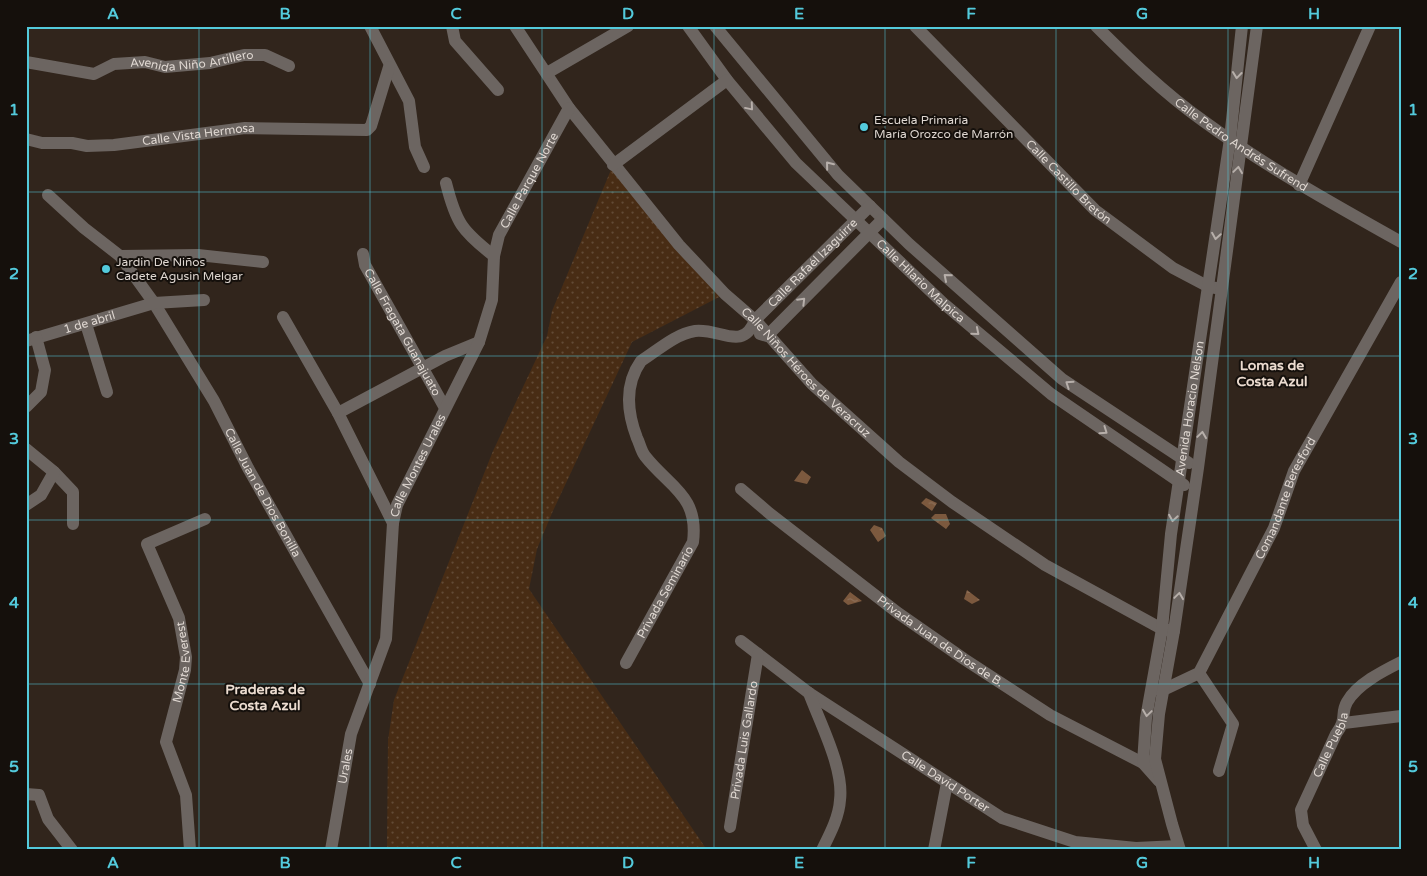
<svg xmlns="http://www.w3.org/2000/svg" width="1427" height="876" viewBox="0 0 1427 876" font-family="'Varela Round',sans-serif">
  <style>
    .grass { fill: url(#grass-dots) }
    .water { fill: url(#water-ripples) }
    .lines { fill: none; stroke-linecap: round; stroke-linejoin: round }
    .minor { stroke: #6c6561; stroke-width: 12 }
    .oneway { stroke: #b7afaa }
    .grid { fill: none; stroke: #53cadc; stroke-width: 1; stroke-opacity: 0.55 }
    .poi-dot { fill: #53cadc; stroke: #15100c; stroke-width: 2 }
    .labels { text-anchor: middle; stroke-width: 4; stroke-linejoin: round; paint-order: stroke }
    .street-label { font-size: 12px; fill: #dfd7d1; stroke: #15100c }
    .poi-label { font-size: 12px; fill: #dfd7d1; stroke: #15100c; text-anchor: start }
    .neighbourhood-label { font-size: 14px; font-weight: bold; fill: #ecdcd0; stroke: #15100c }
    .neatline { fill: none; stroke: #53cadc; stroke-width: 2 }
    .grid-label { font-size: 16px; text-anchor: middle; font-weight: bold; fill: #53cadc }
  </style>
  <defs>
    <pattern id="grass-dots" width="8" height="8" patternUnits="userSpaceOnUse" patternTransform="scale(1.25)"><rect width="8" height="8" fill="#482c14"/><path d="M2 2h.1M6 6h.1" fill="none" stroke="#624a35" stroke-width="1.8" stroke-linecap="round"/></pattern>
    <pattern id="water-ripples" width="26" height="14" patternUnits="userSpaceOnUse" patternTransform="scale(1.25)"><rect width="26" height="14" fill="#7c593e"/><path d="M2 4q2-2 4 0t4 0M15 11q2-2 4 0t4 0" fill="none" stroke="#8e7059"/></pattern>
  </defs>
  <rect width="100%" height="100%" fill="#31251c"/>
  <path class="grass" d="M613 165 725 294 632 342 552 513 537 549 529 589 707 850H387L388 740 394 700 493 451 547 336 552 311Z"/>
  <path class="water" d="M802 470 811 477 807 484 794 481Z
    M926 498 937 503 932 511 921 503Z
    M935 514H946L950 524 946 529 931 518Z
    M874 525 882 528 886 536 878 542 870 530Z
    M967 590 980 600 972 604 964 599Z
    M850 592 862 601 848 605 843 601Z"/>
  <g class="lines">
    <g class="minor">
      <path d="M370 26 409 101 415 147 424 167"/>
      <path d="M452 26 455 41 498 90"/>
      <path id="s1" d="M515 26 569 108 679 245 725 294 755 320 812 384 899 462 952 502 1045 565 1162 629 1174 631"/>
      <path id="s2" d="M688 26 727 80 796 163 943 303 1051 394 1184 485"/>
      <path d="M715 26 838 175 909 244 1062 379 1189 463"/>
      <path id="s3" d="M915 26 1095 210 1173 268 1209 287 1216 288"/>
      <path id="s4" d="M1096 26C1129 59 1164 93 1202 120 1265 166 1333 204 1401 242"/>
      <path id="s5" d="M26 62 94 74 114 64 145 62 165 67 210 63 244 55H265L289 66"/>
      <path d="M547 73 628 26"/>
      <path id="s6" d="M26 139 42 143H72L87 146 114 145 245 128 367 130 371 126 389 67"/>
      <path d="M613 165 727 80"/>
      <path d="M446 183C456 223 462 231 494 256"/>
      <path d="M1299 185 1370 26"/>
      <path id="s7" d="M48 195 84 228 120 256 154 303 214 401 248 468 370 684"/>
      <path id="s8" d="M363 254 365 265 445 408"/>
      <path d="M120 256 198 255 263 262"/>
      <path d="M283 317 338 413 393 523"/>
      <path d="M86 324 107 392"/>
      <path d="M760 334 767 336 883 219"/>
      <path id="s9" d="M26 341 154 303 204 300"/>
      <path d="M26 407 41 392 45 370 36 337"/>
      <path d="M338 413 445 356 479 342"/>
      <path d="M26 449 54 472 73 492V524"/>
      <path id="s10" d="M741 489 769 513 898 613 964 659 1050 715 1143 763 1148 761"/>
      <path d="M26 505 41 495 54 472"/>
      <path id="s11" d="M741 641 809 693 1002 818 1075 842 1136 848 1178 846"/>
      <path id="s12" d="M626 663 693 542C699 495 669 487 645 456 641 451 640 444 637 438 627 412 624 385 641 361 657 351 675 334 695 331 720 328 743 352 755 320L870 206"/>
      <path d="M1199 673 1233 724 1219 771"/>
      <path id="s13" d="M1159 690H1163L1199 673 1274 528 1294 471 1401 282"/>
      <path d="M809 693C820 723 844 768 840 800 839 817 830 834 822 850"/>
      <path d="M1344 723 1401 716"/>
      <path id="s14" d="M1159 781 1143 763 1146 718 1162 629 1171 534 1230 139 1242 26"/>
      <path d="M26 794 39 795 48 819 72 850"/>
      <path id="s15" d="M730 827 758 654"/>
      <path id="s16" d="M190 850 186 795 166 742 185 670 186 657 179 618 147 544 205 519"/>
      <path id="s17" d="M331 850 351 734 386 639 393 523 397 505 479 342 492 300 494 256 499 235 569 108"/>
      <path d="M934 850 947 783"/>
      <path d="M1180 850 1172 824 1155 759 1159 714 1174 631 1198 468 1257 26"/>
      <path id="s18" d="M1316 850 1303 825 1301 810 1336 734C1348 718 1340 714 1347 702 1357 684 1383 671 1401 662"/>
    </g>
  </g>
  <defs><path id="oneway-chevron" d="M-2-3.5L2.5 0L-2 3.5" fill="none" stroke-width="1.6" stroke-linecap="round" stroke-linejoin="round" transform="scale(1.25)"/></defs>
  <g class="oneway">
    <use href="#oneway-chevron" transform="translate(1237 75) rotate(96)"/>
    <use href="#oneway-chevron" transform="translate(750 107) rotate(50)"/>
    <use href="#oneway-chevron" transform="translate(829 165) rotate(-129)"/>
    <use href="#oneway-chevron" transform="translate(1238 170) rotate(-82)"/>
    <use href="#oneway-chevron" transform="translate(1216 236) rotate(99)"/>
    <use href="#oneway-chevron" transform="translate(947 277) rotate(-139)"/>
    <use href="#oneway-chevron" transform="translate(802 301) rotate(-45)"/>
    <use href="#oneway-chevron" transform="translate(976 332) rotate(40)"/>
    <use href="#oneway-chevron" transform="translate(1069 384) rotate(-146)"/>
    <use href="#oneway-chevron" transform="translate(1104 431) rotate(35)"/>
    <use href="#oneway-chevron" transform="translate(1202 435) rotate(-82)"/>
    <use href="#oneway-chevron" transform="translate(1173 518) rotate(99)"/>
    <use href="#oneway-chevron" transform="translate(1179 596) rotate(-82)"/>
    <use href="#oneway-chevron" transform="translate(1147 713) rotate(98)"/>
  </g>
  <path class="grid" d="M199 26V850M370 26V850M542 26V850M714 26V850M885 26V850M1056 26V850M1228 26V850M26 192H1401M26 356H1401M26 520H1401M26 684H1401"/>
  <g class="poi-dot">
    <circle cx="864" cy="127" r="5"/>
    <circle cx="106" cy="269" r="5"/>
  </g>
  <g class="labels">
    <g class="street-label">
      <text dy="4" stroke="none"><textPath href="#s5" startOffset="170">Avenida Niño Artillero</textPath></text>
      <text dy="4" stroke="none"><textPath href="#s6" startOffset="174">Calle Vista Hermosa</textPath></text>
      <text dy="4" stroke="none"><textPath href="#s4" startOffset="188">Calle Pedro Andrés Sufrend</textPath></text>
      <text dy="4" stroke="none"><textPath href="#s17" startOffset="708">Calle Parque Norte</textPath></text>
      <text dy="4" stroke="none"><textPath href="#s3" startOffset="219">Calle Castillo Bretón</textPath></text>
      <text dy="4" stroke="none"><textPath href="#s12" startOffset="554">Calle Rafaél Izaguirre</textPath></text>
      <text dy="4" stroke="none"><textPath href="#s2" startOffset="346">Calle Hilario Malpica</textPath></text>
      <text dy="4" stroke="none"><textPath href="#s9" startOffset="66">1 de abril</textPath></text>
      <text dy="4" stroke="none"><textPath href="#s8" startOffset="88">Calle Fragata Guanajuato</textPath></text>
      <text dy="4" stroke="none"><textPath href="#s1" startOffset="454">Calle Niños Héroes de Veracruz</textPath></text>
      <text dy="4" stroke="none"><textPath href="#s14" startOffset="382">Avenida Horacio Nelson</textPath></text>
      <text dy="4" stroke="none"><textPath href="#s17" startOffset="398">Calle Montes Urales</textPath></text>
      <text dy="4" stroke="none"><textPath href="#s7" startOffset="371">Calle Juan de Dios Bonilla</textPath></text>
      <text dy="4" stroke="none"><textPath href="#s13" startOffset="239">Comandante Beresford</textPath></text>
      <text dy="4" stroke="none"><textPath href="#s12" startOffset="81">Privada Seminario</textPath></text>
      <text dy="4" stroke="none"><textPath href="#s10" startOffset="251">Privada Juan de Dios de B.</textPath></text>
      <text dy="4" stroke="none"><textPath href="#s16" startOffset="194">Monte Everest</textPath></text>
      <text dy="4" stroke="none"><textPath href="#s15" startOffset="88">Privada Luis Gallardo</textPath></text>
      <text dy="4" stroke="none"><textPath href="#s18" startOffset="115">Calle Puebla</textPath></text>
      <text dy="4" stroke="none"><textPath href="#s17" startOffset="85">Urales</textPath></text>
      <text dy="4" stroke="none"><textPath href="#s11" startOffset="248">Calle David Porter</textPath></text>
    </g>
    <g class="poi-label">
      <text x="874" y="124">Escuela Primaria<tspan x="874" dy="14">María Orozco de Marrón</tspan></text>
      <text x="116" y="266">Jardin De Niños<tspan x="116" dy="14">Cadete Agusin Melgar</tspan></text>
    </g>
    <g class="neighbourhood-label">
      <text x="1272" y="370">Lomas de<tspan x="1272" dy="16">Costa Azul</tspan></text>
      <text x="265" y="694">Praderas de<tspan x="265" dy="16">Costa Azul</tspan></text>
    </g>
  </g>
  <rect width="1427" height="876" fill="none" stroke="#15100c" stroke-width="55"/>
  <rect x="28" y="28" width="1372" height="820" class="neatline"/>
  <g class="grid-label">
    <text x="113" y="19">A</text>
    <text x="285" y="19">B</text>
    <text x="456" y="19">C</text>
    <text x="628" y="19">D</text>
    <text x="799" y="19">E</text>
    <text x="971" y="19">F</text>
    <text x="1142" y="19">G</text>
    <text x="1314" y="19">H</text>
    <text x="14" y="115">1</text>
    <text x="1413" y="115">1</text>
    <text x="14" y="279">2</text>
    <text x="1413" y="279">2</text>
    <text x="14" y="444">3</text>
    <text x="1413" y="444">3</text>
    <text x="14" y="608">4</text>
    <text x="1413" y="608">4</text>
    <text x="14" y="772">5</text>
    <text x="1413" y="772">5</text>
    <text x="113" y="868">A</text>
    <text x="285" y="868">B</text>
    <text x="456" y="868">C</text>
    <text x="628" y="868">D</text>
    <text x="799" y="868">E</text>
    <text x="971" y="868">F</text>
    <text x="1142" y="868">G</text>
    <text x="1314" y="868">H</text>
  </g>
</svg>
